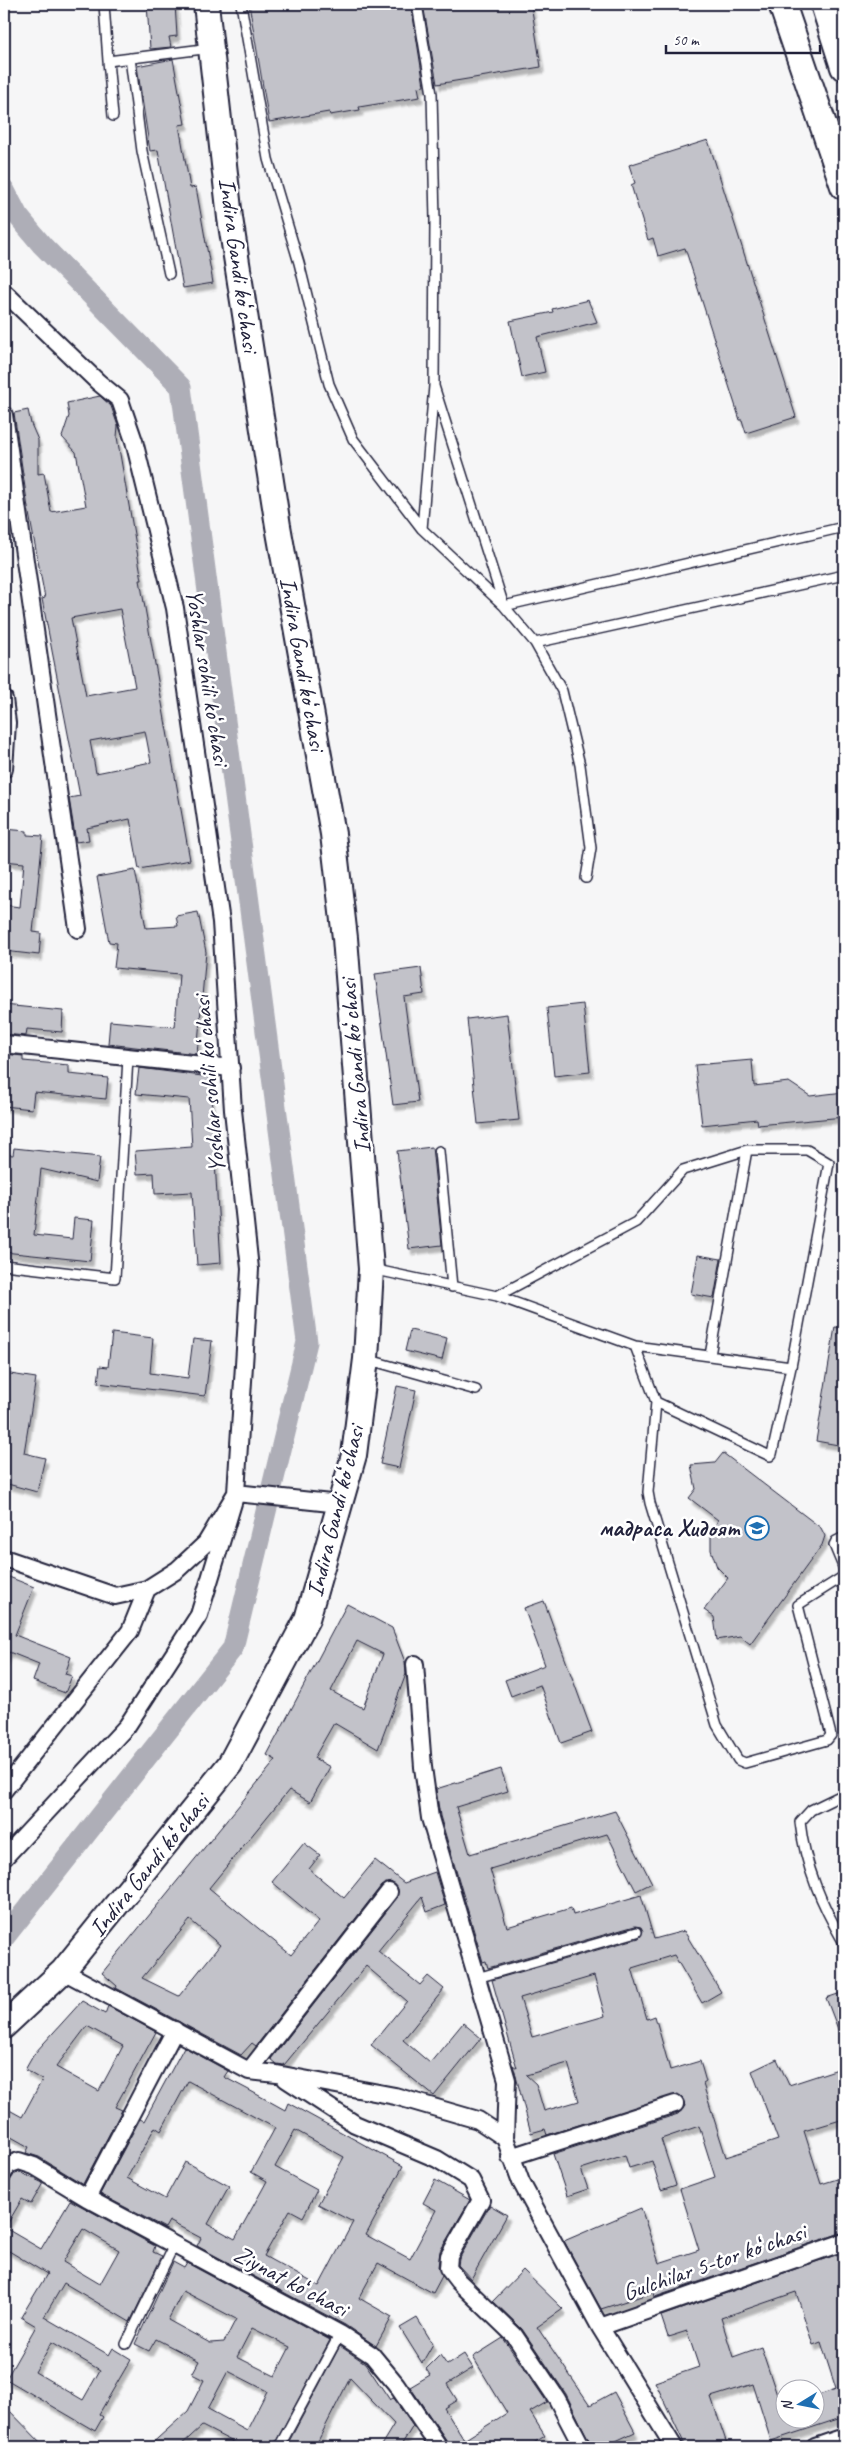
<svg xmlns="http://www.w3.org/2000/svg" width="848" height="2451" viewBox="0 0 848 2451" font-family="Caveat,sans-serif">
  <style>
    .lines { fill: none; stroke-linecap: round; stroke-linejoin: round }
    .canal { stroke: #aeaeb7; stroke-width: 21 }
    .building { fill: #c2c2c9; stroke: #22223b; fill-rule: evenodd; filter: url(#shadow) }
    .lane-casing { stroke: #22223b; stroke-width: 12 }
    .street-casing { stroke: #22223b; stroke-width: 20 }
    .secondary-casing { stroke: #22223b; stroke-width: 28 }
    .primary-casing { stroke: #22223b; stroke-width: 30 }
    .lane { stroke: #fff; stroke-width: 9 }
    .street { stroke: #fff; stroke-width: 16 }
    .secondary { stroke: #fff; stroke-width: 24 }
    .primary { stroke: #fff; stroke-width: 26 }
    .labels { text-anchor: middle; stroke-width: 5; stroke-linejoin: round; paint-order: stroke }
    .street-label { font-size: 24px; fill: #22223b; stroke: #fff }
    .poi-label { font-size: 24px; font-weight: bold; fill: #22223b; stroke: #fff; text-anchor: end }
  </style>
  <defs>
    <filter id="shadow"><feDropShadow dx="3" dy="5.5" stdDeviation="1" flood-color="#0004"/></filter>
  </defs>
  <rect width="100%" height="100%" fill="#f6f6f7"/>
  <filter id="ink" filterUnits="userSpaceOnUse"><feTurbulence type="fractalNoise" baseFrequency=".02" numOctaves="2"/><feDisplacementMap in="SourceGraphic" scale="10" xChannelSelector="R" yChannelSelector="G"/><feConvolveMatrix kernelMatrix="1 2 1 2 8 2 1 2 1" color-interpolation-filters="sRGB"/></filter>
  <g filter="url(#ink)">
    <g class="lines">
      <path class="canal" d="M4 189 18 216 42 245 181 387 307 1342 233 1648 4 1938"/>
    </g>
    <path class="building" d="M147 4H175L177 36 169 37 171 47 150 49Z
      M249 4H411L424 86 418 87 420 97 359 107 360 110 330 115 329 112 269 122Z
      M423 4H531L541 67 437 84Z
      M173 59 185 124 179 125 190 188 196 187 213 283 183 288 158 150 150 151 137 66Z
      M708 140 796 417 746 433 742 420H740L685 248 658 256 653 238 648 240 631 185 635 183 629 165Z
      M588 300 597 322 537 337 545 372 522 377 510 321 553 312 552 309Z
      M100 396 111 406 118 426 117 437 142 580H140L190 860 139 869 130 819 87 828 89 840 76 842 69 798 80 796 42 599 45 598 28 508 14 413 28 410 31 424 38 440V474L44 473 51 512 86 506 76 452 62 437 69 416 67 403ZM120 609 135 687 86 696 71 618ZM145 731 151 762 96 773 90 741Z
      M4 829 27 831V835L43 836 33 932 41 933 39 955 4 951V905L20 907 24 863 4 861Z
      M135 870 146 928 178 926 176 916 198 912 206 952 197 1054 108 1044 110 1021 175 1027 179 974 114 968 117 943 109 942 97 877Z
      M421 968 424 994 404 997 418 1102 393 1105 375 974Z
      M583 1004 590 1072 554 1076 547 1008Z
      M4 1005 63 1011 62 1032 27 1029 26 1036 4 1034Z
      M507 1014 519 1120 478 1124 467 1019Z
      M4 1054 23 1056V1061L69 1065V1074L108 1078 106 1099 34 1092 32 1109 4 1106Z
      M752 1060 754 1086 789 1082 810 1096 844 1092V1117L758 1125 757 1119 702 1125 695 1065Z
      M139 1068 210 1077 221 1263 197 1265 192 1192 155 1194 154 1173 137 1174 135 1151 192 1147 189 1099 136 1094Z
      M432 1147 442 1245 409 1249 397 1151Z
      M14 1148 100 1157 97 1182 41 1169 34 1235 72 1239 74 1218 94 1220 90 1261 4 1252V1154L13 1155Z
      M698 1255 721 1259 714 1298 691 1294Z
      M835 1327 844 1328V1446L816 1441Z
      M410 1330 447 1338 442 1360 405 1351Z
      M112 1333 153 1338 150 1373 188 1378 193 1339 212 1341 205 1396 98 1383 100 1366 108 1367Z
      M4 1373 36 1378 24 1453 45 1458 37 1492 4 1483Z
      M397 1386 416 1390 399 1468 380 1464Z
      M723 1453 821 1528 825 1536 822 1545 750 1644 740 1636 717 1640 714 1617 704 1610 728 1578 717 1567 711 1550V1534L718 1520 689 1498 696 1489 691 1465 715 1463Z
      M4 1575 34 1587 15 1635 71 1657 65 1674 72 1676 65 1693 33 1681 39 1664 9 1652 4 1662Z
      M544 1601 592 1732 561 1743 540 1685 511 1696 505 1680 545 1665 524 1608Z
      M347 1604 392 1628 405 1662 406 1674 378 1749 334 1723 314 1758 330 1767 310 1802 289 1790 209 1888 291 1955 319 1921 272 1882 304 1843 320 1855 309 1869 344 1898 375 1860 404 1883 435 1872 445 1905 427 1912 422 1897 378 1951 420 1985 428 1976 444 1989 403 2040 430 2063 463 2023 481 2038 434 2096 371 2045 407 2001 366 1966 284 2065 277 2064 271 2059 397 1898 398 1889 391 1882 381 1886 256 2046 252 2043 241 2055 116 1988 117 1986 102 1973 276 1760 267 1755ZM357 1641 383 1654 363 1708 331 1691ZM190 1920 220 1945 179 1996 142 1978Z
      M501 1769 508 1791 456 1807 470 1854 615 1811 652 1883 636 1891 607 1834 490 1869 507 1927 571 1908 573 1915 641 1895 654 1939 684 1931 721 1992 702 2003 674 1955 632 1968 647 2019 655 2016 670 2070 700 2061 706 2082 703 2084 726 2157 778 2140 752 2071 777 2059 789 2085 844 2067V2119L804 2131 821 2184 844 2177V2232L655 2297 654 2292 601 2309 564 2241 641 2208 659 2263 699 2250 680 2189 715 2177 699 2126 661 2139 676 2185 661 2190 652 2161 629 2168 625 2155 581 2169 588 2189 567 2196 553 2154 678 2114 685 2106 682 2097 678 2094 547 2135 545 2129 531 2133 513 2065 517 2068 492 1980 639 1938 643 1931 641 1927 635 1926 488 1968 486 1961 483 1962 440 1816 436 1789ZM594 1976 605 2016 532 2037 520 1998ZM568 2063 579 2101 544 2111 536 2084 526 2075Z
      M844 1992V2041L843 2042 826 1998Z
      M82 2001 105 2014 108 2006 156 2032 115 2107 122 2110 83 2184 39 2157 26 2153 29 2147 4 2133V2107L22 2117 42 2080 25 2070 34 2054ZM87 2026 123 2046 99 2091 56 2067Z
      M184 2047 228 2071 224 2077 247 2089 285 2110 288 2103 403 2166 366 2235 410 2259 436 2210 423 2203 435 2180 470 2200 440 2251 438 2267 442 2276 433 2293 378 2263 359 2298 392 2317 376 2346 345 2325 197 2246 201 2238 169 2221 165 2228 100 2194 140 2119 144 2121ZM188 2081 275 2128 251 2172 267 2181 235 2239 208 2224 229 2186 185 2162 165 2199 127 2178 155 2127 161 2131ZM295 2130 344 2157 318 2204 353 2222 319 2286 264 2256 290 2210 303 2217 317 2190 275 2167Z
      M19 2172 43 2183 31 2204 22 2199 5 2228 41 2249 70 2200 155 2246 153 2252 162 2256 130 2322 64 2283 44 2317 109 2355 113 2348 131 2359 99 2414 103 2417 95 2431 6 2379 36 2326 21 2317 47 2274 4 2248V2191L15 2173ZM83 2229 119 2250 100 2284 63 2262ZM52 2342 100 2370 83 2400 35 2372Z
      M490 2205 507 2215 471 2279 458 2265 459 2259Z
      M844 2252V2417L771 2441 753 2384 711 2397 728 2447H686L655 2382 699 2367 687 2331 668 2337 661 2316ZM796 2292 813 2345 821 2342 836 2389 816 2396V2418H786V2405L781 2407 761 2347 733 2357 721 2318Z
      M173 2262 184 2268 187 2263 330 2340 273 2447H238L239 2445 202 2426 179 2447H148L188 2411 204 2380 192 2374 199 2361 156 2339 149 2351 135 2344ZM183 2291 236 2319 224 2342 210 2343 168 2320ZM252 2328 290 2347 275 2376 237 2357ZM228 2371 267 2391 247 2430 208 2409Z
      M523 2270 563 2309 537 2327 590 2405 614 2392 635 2432 603 2447H592L566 2394 522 2329 493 2301Z
      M417 2318 433 2344 422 2363 400 2328Z
      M503 2338 547 2402 530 2412 545 2436 527 2447H449L447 2441 410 2387 430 2375 426 2369 440 2355 447 2365 464 2354 473 2368 447 2384 457 2400 444 2408 464 2440 507 2413 473 2357Z
      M340 2346 365 2363 390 2400 393 2398 413 2426 400 2447H380L394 2424 350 2378 315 2447H286Z
      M4 2405 45 2447H4Z"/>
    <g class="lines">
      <g class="lane-casing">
        <path id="lane" d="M104 4 108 61 211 48
          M241 4 268 159 299 263 329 384 353 439 422 529 504 606 535 643 562 691 580 765 591 848 586 878
          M417 4 432 94 435 220 434 386 422 529
          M130 58 142 151 169 274
          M108 61 113 116
          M434 386 504 606 844 527
          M535 643 844 575
          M439 1151 452 1287
          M4 1265 115 1278 128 1058
          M372 1269 497 1296 635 1346 791 1367 829 1163 807 1150H747L683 1170 636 1222 497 1296
          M635 1346 656 1402 648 1492 650 1503 717 1725 738 1760 745 1763 827 1740 831 1735 798 1605 844 1576
          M710 1355 747 1150
          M366 1359 476 1390
          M656 1402 770 1456 772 1454 791 1367
          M844 1537 836 1541 834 1545 844 1569
          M844 1794 811 1810 800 1822C805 1867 822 1905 844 1943
          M477 1978 637 1932
          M126 2344 174 2245
          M279 2447 340 2334"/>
      </g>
      <g class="street-casing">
        <path id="street" d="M4 292 98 382 120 400 134 441 175 608 221 922 233 1110 250 1269 236 1493 199 1615 127 1726 4 1858
          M4 415 78 929
          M4 699 7 723 4 769
          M4 1044 231 1068
          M4 1558 115 1596 147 1589 177 1570 206 1543 236 1493 340 1504
          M415 1664 423 1767 430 1818 507 2080 505 2138
          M4 1790 130 1631 147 1589
          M63 1971 249 2071 277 2074 395 2096 478 2120 505 2138 521 2182 600 2327 674 2447
          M175 2030 87 2198 340 2334 372 2355 396 2384 439 2447
          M249 2071 389 1892
          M286 2079 355 2124 437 2159 471 2180 481 2200 449 2256 448 2268 458 2281 514 2335 557 2399 582 2447
          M510 2157 675 2104
          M4 2172 8 2165 19 2161 34 2166 87 2198
          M600 2327 844 2242
          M815 2447 844 2437"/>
      </g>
      <g class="secondary-casing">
        <path id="secondary" d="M4 2026 63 1971 230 1764 307 1619 354 1455 366 1359 371 1269 345 938 333 834 278 526 230 218 206 4"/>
      </g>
      <g class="primary-casing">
        <path id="primary" d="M782 4 844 186
          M824 4 844 67"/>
      </g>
      <use href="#lane" class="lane"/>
      <use href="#street" class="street"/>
      <use href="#secondary" class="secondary"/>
      <use href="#primary" class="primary"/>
    </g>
  </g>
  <defs>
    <g id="university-ring" transform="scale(1.25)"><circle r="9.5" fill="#fff" stroke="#1f6fb2" stroke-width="1.5"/><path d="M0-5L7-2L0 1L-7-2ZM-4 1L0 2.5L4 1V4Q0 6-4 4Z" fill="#1f6fb2"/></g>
  </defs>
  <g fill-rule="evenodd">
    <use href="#university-ring" x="757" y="1528"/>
  </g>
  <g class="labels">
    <g class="street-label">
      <text transform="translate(239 265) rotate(82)" y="8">Indira Gandi koʻchasi</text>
      <text transform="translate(303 664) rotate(80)" y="8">Indira Gandi koʻchasi</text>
      <text transform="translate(208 677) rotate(81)" y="8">Yoshlar sohili koʻchasi</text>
      <text transform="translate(355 1066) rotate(-95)" y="8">Indira Gandi koʻchasi</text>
      <text transform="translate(209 1084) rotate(-95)" y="8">Yoshlar sohili koʻchasi</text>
      <text transform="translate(335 1511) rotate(-76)" y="8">Indira Gandi koʻchasi</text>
      <text transform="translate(149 1865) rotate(-51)" y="8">Indira Gandi koʻchasi</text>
      <text transform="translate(714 2262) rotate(-19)" y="8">Gulchilar 5-tor koʻchasi</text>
      <text transform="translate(291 2281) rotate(28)" y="8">Ziynat koʻchasi</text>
    </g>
    <g class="poi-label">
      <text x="740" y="1536">мадраса Хидоят</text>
    </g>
  </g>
  <rect width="848" height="2451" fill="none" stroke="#fff" stroke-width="20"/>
  <rect x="10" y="10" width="828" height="2431" fill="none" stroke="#22223b" stroke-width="2" filter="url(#ink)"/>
  <g transform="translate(800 2404) rotate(260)"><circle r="24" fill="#ffffff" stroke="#a7a7b1"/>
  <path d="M0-4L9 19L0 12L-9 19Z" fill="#1f6fb2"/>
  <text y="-8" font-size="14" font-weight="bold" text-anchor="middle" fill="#22223b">N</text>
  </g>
  <path d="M666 45v8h154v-8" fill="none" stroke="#22223b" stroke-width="2.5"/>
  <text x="673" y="45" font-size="15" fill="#22223b" stroke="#ffffff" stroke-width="4" paint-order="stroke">50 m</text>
</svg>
